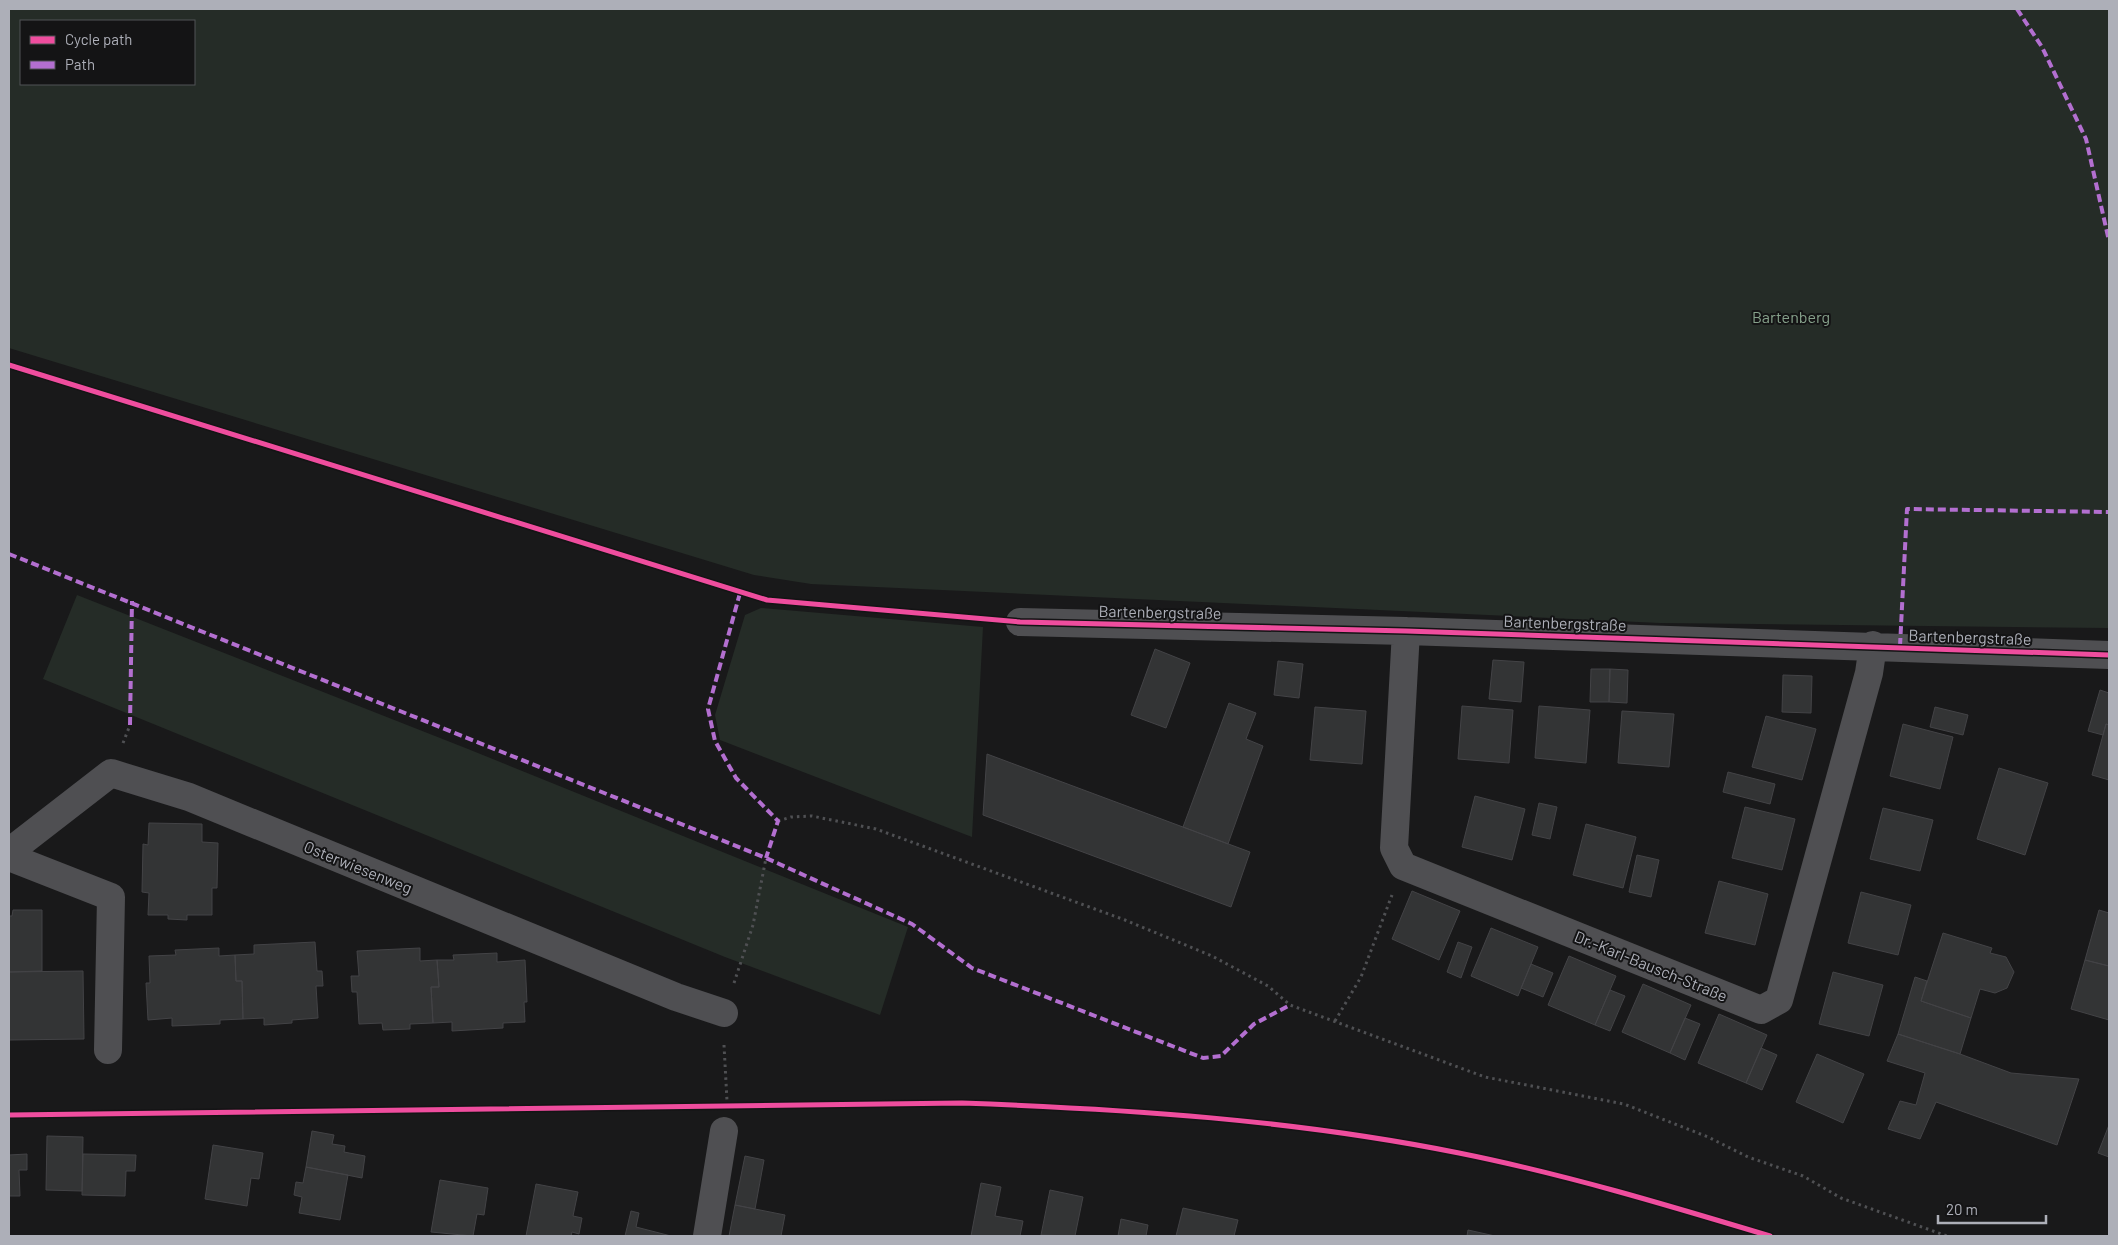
<svg xmlns="http://www.w3.org/2000/svg" width="2118" height="1245" viewBox="0 0 2118 1245" font-family="Barlow,sans-serif">
  <style>
    .green { fill: #252c27; fill-rule: evenodd }
    .building { fill: #333435; stroke: #434346 }
    .lines { fill: none; stroke-linecap: round; stroke-linejoin: round }
    .path { stroke: #4f5053; stroke-width: 3; stroke-dasharray: 2.5 4; stroke-linecap: butt }
    .minor { stroke: #4f4f52; stroke-width: 28 }
    .quiet { stroke: #b36fd0; stroke-width: 4; stroke-dasharray: 8 4; stroke-linecap: butt }
    .cycleway-casing { stroke: #141415; stroke-width: 8 }
    .cycleway { stroke: #ef4d9e; stroke-width: 5 }
    .labels { text-anchor: middle; stroke-width: 4; stroke-linejoin: round; paint-order: stroke }
    .park-label { font-size: 16px; fill: #86a18b; stroke: #141415 }
    .street-label { font-size: 16px; fill: #adafb8; stroke: #141415 }
  </style>
  <rect width="100%" height="100%" fill="#19191a"/>
  <path class="green" d="M9 9H2109V628L1660 623 811 584 754 575 9 348ZM21 21H194V84H21Z
    M77 595 468 749 908 927 880 1015 725 957 43 679Z
    M761 608 983 627 972 837 720 740 715 715 745 615Z"/>
  <path class="building" d="M1155 649 1190 663 1166 728 1131 715Z
    M1493 660 1524 662 1521 702 1489 699Z
    M1278 661 1303 664 1299 698 1274 695Z
    M1591 669H1610L1609 702H1590Z
    M1610 669 1628 670 1627 703 1609 702Z
    M1783 675 1812 676 1811 713 1782 712Z
    M2100 690 2109 693V725L2106 724 2103 735 2088 731Z
    M1229 703 1256 713 1246 739 1263 746 1228 844 1183 827Z
    M1462 706 1513 710 1509 763 1458 759Z
    M1539 706 1590 710 1586 763 1535 758Z
    M1315 707 1366 711 1362 764 1310 760Z
    M1935 707 1968 715 1963 735 1930 727Z
    M1622 711 1674 714 1669 767 1618 763Z
    M1766 716 1816 729 1802 780 1752 767Z
    M1903 724 1953 737 1940 789 1890 776Z
    M2106 724 2109 725V780L2092 775Z
    M987 754 1250 852 1231 907 983 815Z
    M1999 768 2048 783 2025 855 1977 839Z
    M1728 772 1775 784 1770 804 1723 792Z
    M1475 796 1525 809 1512 860 1462 847Z
    M1539 803 1557 807 1550 839 1532 835Z
    M1745 807 1795 819 1782 870 1732 858Z
    M1883 808 1933 820 1920 871 1870 859Z
    M149 823 202 824V842L218 843 217 888H212V915H187V920L168 919V915H148L149 893 142 892 143 844 148 845Z
    M1586 824 1636 837 1623 888 1573 875Z
    M1637 855 1659 860 1651 897 1629 892Z
    M1719 881 1768 894 1755 945 1705 933Z
    M1412 891 1460 911 1439 960 1392 939Z
    M1861 892 1911 905 1898 955 1848 943Z
    M13 910H42V971L9 972V916H12Z
    M2099 910 2109 913V966L2085 960Z
    M1491 928 1538 947 1518 996 1471 976Z
    M1943 933 1992 948 1990 953 2006 957 2014 972 2007 988 1995 993 1980 989 1971 1018 1921 1001Z
    M315 942 317 971H322L323 986H316L318 1018 292 1020V1023L264 1025V1018L243 1019 242 981H236L235 955 254 954V945Z
    M1458 942 1472 947 1461 978 1447 972Z
    M219 948V956L235 955 236 981H242L243 1019 220 1020V1024L172 1026V1018L148 1020 146 983H150L149 956 176 955 175 950Z
    M420 948V961L437 960 439 987H431L433 1023 410 1024V1029L383 1030 382 1023 359 1024 357 992H352L351 976H359L357 951Z
    M497 953V962L525 960 527 1002H524L525 1022 503 1023V1028L452 1031V1022L433 1023 431 987H439L437 960H454L453 955Z
    M1569 956 1616 976 1595 1025 1548 1005Z
    M2085 960 2109 966V1020L2071 1009Z
    M1531 964 1553 973 1543 997 1521 988Z
    M83 971 84 1039 9 1040V972Z
    M1833 972 1883 985 1869 1036 1819 1024Z
    M1915 977 1927 981 1921 1001 1971 1018 1960 1054 1898 1034Z
    M1643 984 1691 1005 1670 1053 1622 1032Z
    M1610 990 1625 996 1610 1031 1595 1025Z
    M1719 1014 1767 1035 1746 1083 1698 1063Z
    M1685 1018 1700 1024 1685 1060 1670 1053Z
    M1898 1034 1960 1054 2011 1073 2079 1079 2057 1145 1936 1102 1920 1139 1888 1129 1900 1101 1916 1105 1925 1073 1887 1061Z
    M1761 1048 1777 1055 1762 1090 1746 1083Z
    M1817 1054 1864 1074 1843 1123 1796 1102Z
    M2109 1125V1157L2098 1153Z
    M312 1131 334 1135 332 1144 345 1146 344 1152 365 1156 362 1178 306 1167Z
    M47 1136 83 1137 82 1191 46 1190Z
    M213 1145 263 1153 259 1179 251 1178 247 1206 205 1199Z
    M27 1154V1170H19L20 1196H9V1155Z
    M83 1154 136 1155 135 1171H126L125 1196 82 1195Z
    M745 1156 764 1160 755 1209 735 1205Z
    M306 1167 348 1175 340 1220 299 1213 302 1197 294 1195 296 1182 303 1183Z
    M440 1180 488 1188 484 1215 477 1214 473 1236 431 1232Z
    M981 1183 1001 1187 995 1216 1023 1221 1020 1236H971Z
    M536 1184 578 1192 573 1216 582 1218 579 1234 572 1232 571 1236H526Z
    M1050 1190 1083 1197 1075 1236 1041 1235Z
    M735 1205 785 1215 781 1236H729Z
    M1183 1208 1238 1220 1234 1236H1176Z
    M631 1211 639 1213 636 1227 671 1236H625Z
    M1121 1219 1148 1225 1146 1236H1118Z
    M1468 1230 1495 1236H1467Z"/>
  <g class="lines">
    <path class="path" d="M123 743 130 725
      M778 821 791 817 812 816 876 829 1125 920 1212 956 1268 986 1290 1005 1485 1077 1624 1104 1708 1137 1748 1157 1803 1176 1841 1198 1947 1236
      M734 983 753 925 766 858
      M1335 1021 1361 977 1392 895
      M724 1045 727 1101"/>
    <path class="minor" d="M1020 622 1406 631 2109 655
      M1406 631 1394 848 1403 866 1761 1010 1779 1000 1869 673 1873 645
      M9 852 111 773 189 797 676 997 724 1013
      M9 857 111 897 108 1050
      M707 1236 724 1131"/>
    <path class="quiet" d="M2017 9 2042 47 2086 139 2109 241
      M9 554 766 858 912 924 972 968 1203 1058 1221 1056 1254 1024 1290 1005
      M740 593 708 709 715 741 736 778 778 821 766 858
      M1900 646 1907 509 2109 512
      M130 725 132 601"/>
    <g class="cycleway-casing">
      <path id="cycleway" d="M9 365 767 600 1020 622 1406 631 2109 655
        M9 1115 962 1103C1128 1109 1295 1120 1459 1153 1564 1174 1667 1205 1770 1236"/>
    </g>
    <use href="#cycleway" class="cycleway"/>
  </g>
  <g class="labels">
    <g class="park-label">
      <text x="1791" y="323">Bartenberg</text>
    </g>
    <g class="street-label">
      <text transform="translate(1160 612) rotate(1)" y="6">Bartenbergstraße</text>
      <text transform="translate(1565 623) rotate(2)" y="6">Bartenbergstraße</text>
      <text transform="translate(1970 637) rotate(2)" y="6">Bartenbergstraße</text>
      <text transform="translate(358 867) rotate(22)" y="6">Osterwiesenweg</text>
      <text transform="translate(1651 966) rotate(22)" y="6">Dr.-Karl-Bausch-Straße</text>
    </g>
  </g>
  <rect width="2118" height="1245" fill="none" stroke="#adafb8" stroke-width="20"/>
  <rect x="20" y="20" width="175" height="65" fill="#141415" stroke="#515256"/>
  <rect x="30" y="36" width="25" height="8" fill="#ef4d9e" stroke="#515256"/>
  <text x="65" y="45" font-size="15" fill="#adafb8">Cycle path</text>
  <rect x="30" y="61" width="25" height="8" fill="#b36fd0" stroke="#515256"/>
  <text x="65" y="70" font-size="15" fill="#adafb8">Path</text>
  <path d="M1938 1215v8h108v-8" fill="none" stroke="#adafb8" stroke-width="2.5"/>
  <text x="1946" y="1215" font-size="15" fill="#adafb8" stroke="#141415" stroke-width="4" paint-order="stroke">20 m</text>
</svg>
